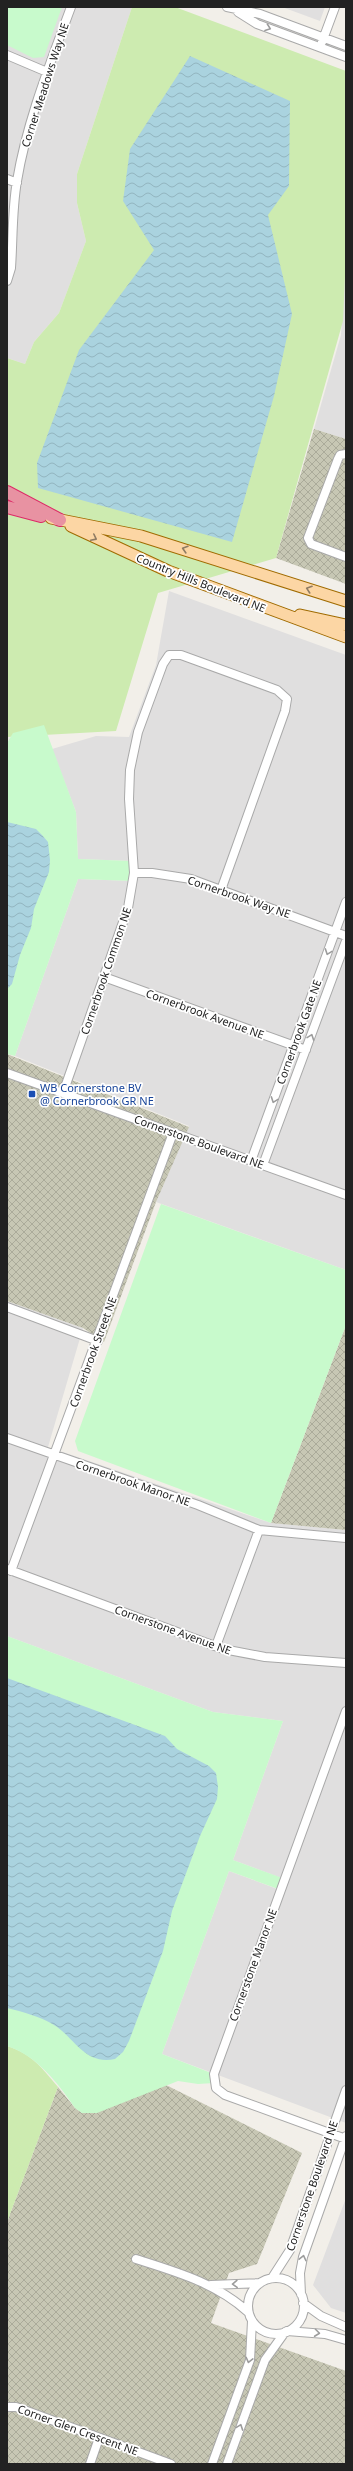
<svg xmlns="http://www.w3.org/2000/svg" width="353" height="2471" viewBox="0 0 353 2471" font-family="'Noto Sans',sans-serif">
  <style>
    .residential { fill: #e0dfdf }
    .construction { fill: url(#construction-cross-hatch) }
    .grass { fill: #cdebb0 }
    .park { fill: #c8facc }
    .water { fill: url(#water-waves) }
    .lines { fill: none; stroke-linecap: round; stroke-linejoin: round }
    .minor-casing { stroke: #a9a9a9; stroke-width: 10 }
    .major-casing { stroke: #a06b00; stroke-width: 13 }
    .highway-casing { stroke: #dc2a67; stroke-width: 14 }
    .minor { stroke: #fff; stroke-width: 8 }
    .major { stroke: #fcd6a4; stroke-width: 11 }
    .highway { stroke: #e892a2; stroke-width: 12 }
    .oneway { stroke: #9c9c9c }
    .oneway2 { stroke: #8f7c63 }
    .transit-dot { fill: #1a4fb4; stroke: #fff; stroke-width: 1.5 }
    .labels { text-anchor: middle; stroke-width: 3.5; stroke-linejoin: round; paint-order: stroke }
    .street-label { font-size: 11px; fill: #222; stroke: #fff }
    .transit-label { font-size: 11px; fill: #164399; stroke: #fff; text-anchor: start }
  </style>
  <defs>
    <pattern id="construction-cross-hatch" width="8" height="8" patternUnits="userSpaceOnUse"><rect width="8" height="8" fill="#c7c7b4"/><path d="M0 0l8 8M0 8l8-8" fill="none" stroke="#abab9a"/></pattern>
    <pattern id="water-waves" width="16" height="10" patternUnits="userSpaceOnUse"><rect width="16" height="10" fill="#aad3df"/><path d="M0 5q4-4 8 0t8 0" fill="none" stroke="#92b5bf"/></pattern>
  </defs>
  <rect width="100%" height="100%" fill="#f2efe9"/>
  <path class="residential" d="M7 7H132L77 174V203L86 241 59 313 34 342 25 364 7 358Z
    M282 7H325L320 21Z
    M346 254V439L314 429 341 335Z
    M169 591 346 655V1270L156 1202 189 1126 15 1056 78 879 133 881V861L78 859 76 812 52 749 96 736 129 737 156 665Z
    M7 1301 83 1328 48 1447 271 1523 346 1530V2123L162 2054 229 1871 280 1890 284 1879 233 1860 283 1721 213 1712 7 1636Z
    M346 2198V2313L331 2308 313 2285Z"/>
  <path class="construction" d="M314 429 346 439V584L276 558Z
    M7 1054 189 1127 156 1202 104 1342 83 1328 7 1301Z
    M346 1325V1530L271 1523Z
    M166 2085 302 2153 257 2264 229 2273 211 2323 346 2371V2464H7V2222L58 2087 75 2108 82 2113Z"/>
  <path class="grass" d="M132 7H175L346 71V254L343 321 276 558 158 593 116 731 7 737V358L25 364 34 342 59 313 86 241 77 203V174Z
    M7 2046C32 2054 41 2067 58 2087L7 2222Z"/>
  <path class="park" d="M7 7H62L44 57 33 58 7 45Z
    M44 725 76 812 78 859 133 861V881L78 879 15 1056 7 1054V743L13 733Z
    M161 1204 346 1270V1325L271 1523 78 1451 75 1441Z
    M7 1636 213 1712 283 1721 233 1860 285 1879 281 1890 229 1871 162 2054 214 2074V2083L198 2084 178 2081 97 2113H82L75 2108C58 2083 36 2055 7 2046Z"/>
  <path class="water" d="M190 56 290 101 289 186 268 215 292 314 274 396 232 542 38 488 37 463 79 350 154 250 123 201 130 149Z
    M7 822 36 829 42 835 48 842 50 860 49 872 34 909 31 928 20 955 12 984 7 989Z
    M7 1678 165 1736 177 1749 209 1766 216 1773 218 1787 217 1799 200 1836 172 1911 163 1951 129 2041 123 2052 115 2059C84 2065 76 2039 54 2025 39 2016 23 2012 7 2008Z"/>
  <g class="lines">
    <g class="minor-casing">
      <path id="minor" d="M227 7 260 14 346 46
        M238 12 257 24 346 57
        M322 42 335 7
        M7 55 47 72
        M7 179 17 183
        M7 281 11 268C13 239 12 209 17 181 27 121 50 64 71 7
        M346 454 340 455 338 459 308 538 311 544 346 557
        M134 873H152L191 879 346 936
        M104 977 306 1050
        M7 1073 346 1195
        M63 1093 128 908 134 873 129 799 130 770 138 732 163 664 169 655H181L277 690 287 699 285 711 221 890
        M251 1161 346 902
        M263 1165 346 941
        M7 1307 98 1341
        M7 1438 198 1505 259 1530 346 1538
        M7 1569 223 1649 265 1657 346 1663
        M11 1571 173 1133
        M216 1646 259 1530
        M346 1711 214 2074 216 2088 225 2095 346 2139
        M136 2259C177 2272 216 2283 248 2312
        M272 2278 290 2250 346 2090
        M248 2306a28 28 0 1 1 56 0a28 28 0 1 1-56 0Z
        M211 2285 260 2283
        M301 2294 300 2273 303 2257 346 2136
        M303 2303 321 2316 346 2327
        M287 2331 325 2334 346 2340
        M7 2407H16L171 2464
        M90 2464 99 2438
        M212 2464 250 2360 252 2321
        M227 2464 265 2360 285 2332"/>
    </g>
    <g class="major-casing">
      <path id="major" d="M51 518 141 536 346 601
        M71 526 168 571 346 637
        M300 615 346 625"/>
    </g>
    <g class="highway-casing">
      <path id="highway" d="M7 492 60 520
        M7 507 41 516"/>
    </g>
    <use href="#minor" class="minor"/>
    <use href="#major" class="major"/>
    <use href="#highway" class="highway"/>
  </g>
  <defs><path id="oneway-chevron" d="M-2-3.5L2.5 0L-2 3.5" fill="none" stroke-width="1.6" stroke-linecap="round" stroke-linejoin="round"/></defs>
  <g class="oneway">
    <use href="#oneway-chevron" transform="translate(268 28) rotate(20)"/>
    <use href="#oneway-chevron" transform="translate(328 952) rotate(110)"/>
    <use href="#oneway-chevron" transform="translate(311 1037) rotate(-70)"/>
    <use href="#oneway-chevron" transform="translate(274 1100) rotate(110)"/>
    <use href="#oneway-chevron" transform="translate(303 2258) rotate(-77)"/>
    <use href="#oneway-chevron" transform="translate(235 2284) rotate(178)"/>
    <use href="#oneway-chevron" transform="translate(317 2333) rotate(7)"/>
    <use href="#oneway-chevron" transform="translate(249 2360) rotate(104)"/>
    <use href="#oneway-chevron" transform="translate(240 2427) rotate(-70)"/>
  </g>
  <g class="oneway2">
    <use href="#oneway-chevron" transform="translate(94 538) rotate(27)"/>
    <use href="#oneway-chevron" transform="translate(185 549) rotate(-163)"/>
    <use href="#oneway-chevron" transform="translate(309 589) rotate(-161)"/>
  </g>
  <rect class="transit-dot" x="28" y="1090" width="8" height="8" rx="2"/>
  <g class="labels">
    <g class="street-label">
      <text transform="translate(45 85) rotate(-72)" y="4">Corner Meadows Way NE</text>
      <text transform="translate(201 583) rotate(22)" y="4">Country Hills Boulevard NE</text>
      <text transform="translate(239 897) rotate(19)" y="4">Cornerbrook Way NE</text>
      <text transform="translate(106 971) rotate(-71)" y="4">Cornerbrook Common NE</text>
      <text transform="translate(205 1014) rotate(20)" y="4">Cornerbrook Avenue NE</text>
      <text transform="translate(299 1032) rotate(-70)" y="4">Cornerbrook Gate NE</text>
      <text transform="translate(199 1142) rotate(20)" y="4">Cornerstone Boulevard NE</text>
      <text transform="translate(93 1352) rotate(-70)" y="4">Cornerbrook Street NE</text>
      <text transform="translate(133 1483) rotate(19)" y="4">Cornerbrook Manor NE</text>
      <text transform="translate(173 1630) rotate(20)" y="4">Cornerstone Avenue NE</text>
      <text transform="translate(253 1965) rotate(-70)" y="4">Cornerstone Manor NE</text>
      <text transform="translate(312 2186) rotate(-71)" y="4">Cornerstone Boulevard NE</text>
      <text transform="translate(78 2430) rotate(20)" y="4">Corner Glen Crescent NE</text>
    </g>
    <g class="transit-label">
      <text x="40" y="1092">WB Cornerstone BV<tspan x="40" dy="13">@ Cornerbrook GR NE</tspan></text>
    </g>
  </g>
  <rect width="353" height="2471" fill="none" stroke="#222222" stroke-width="16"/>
</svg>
